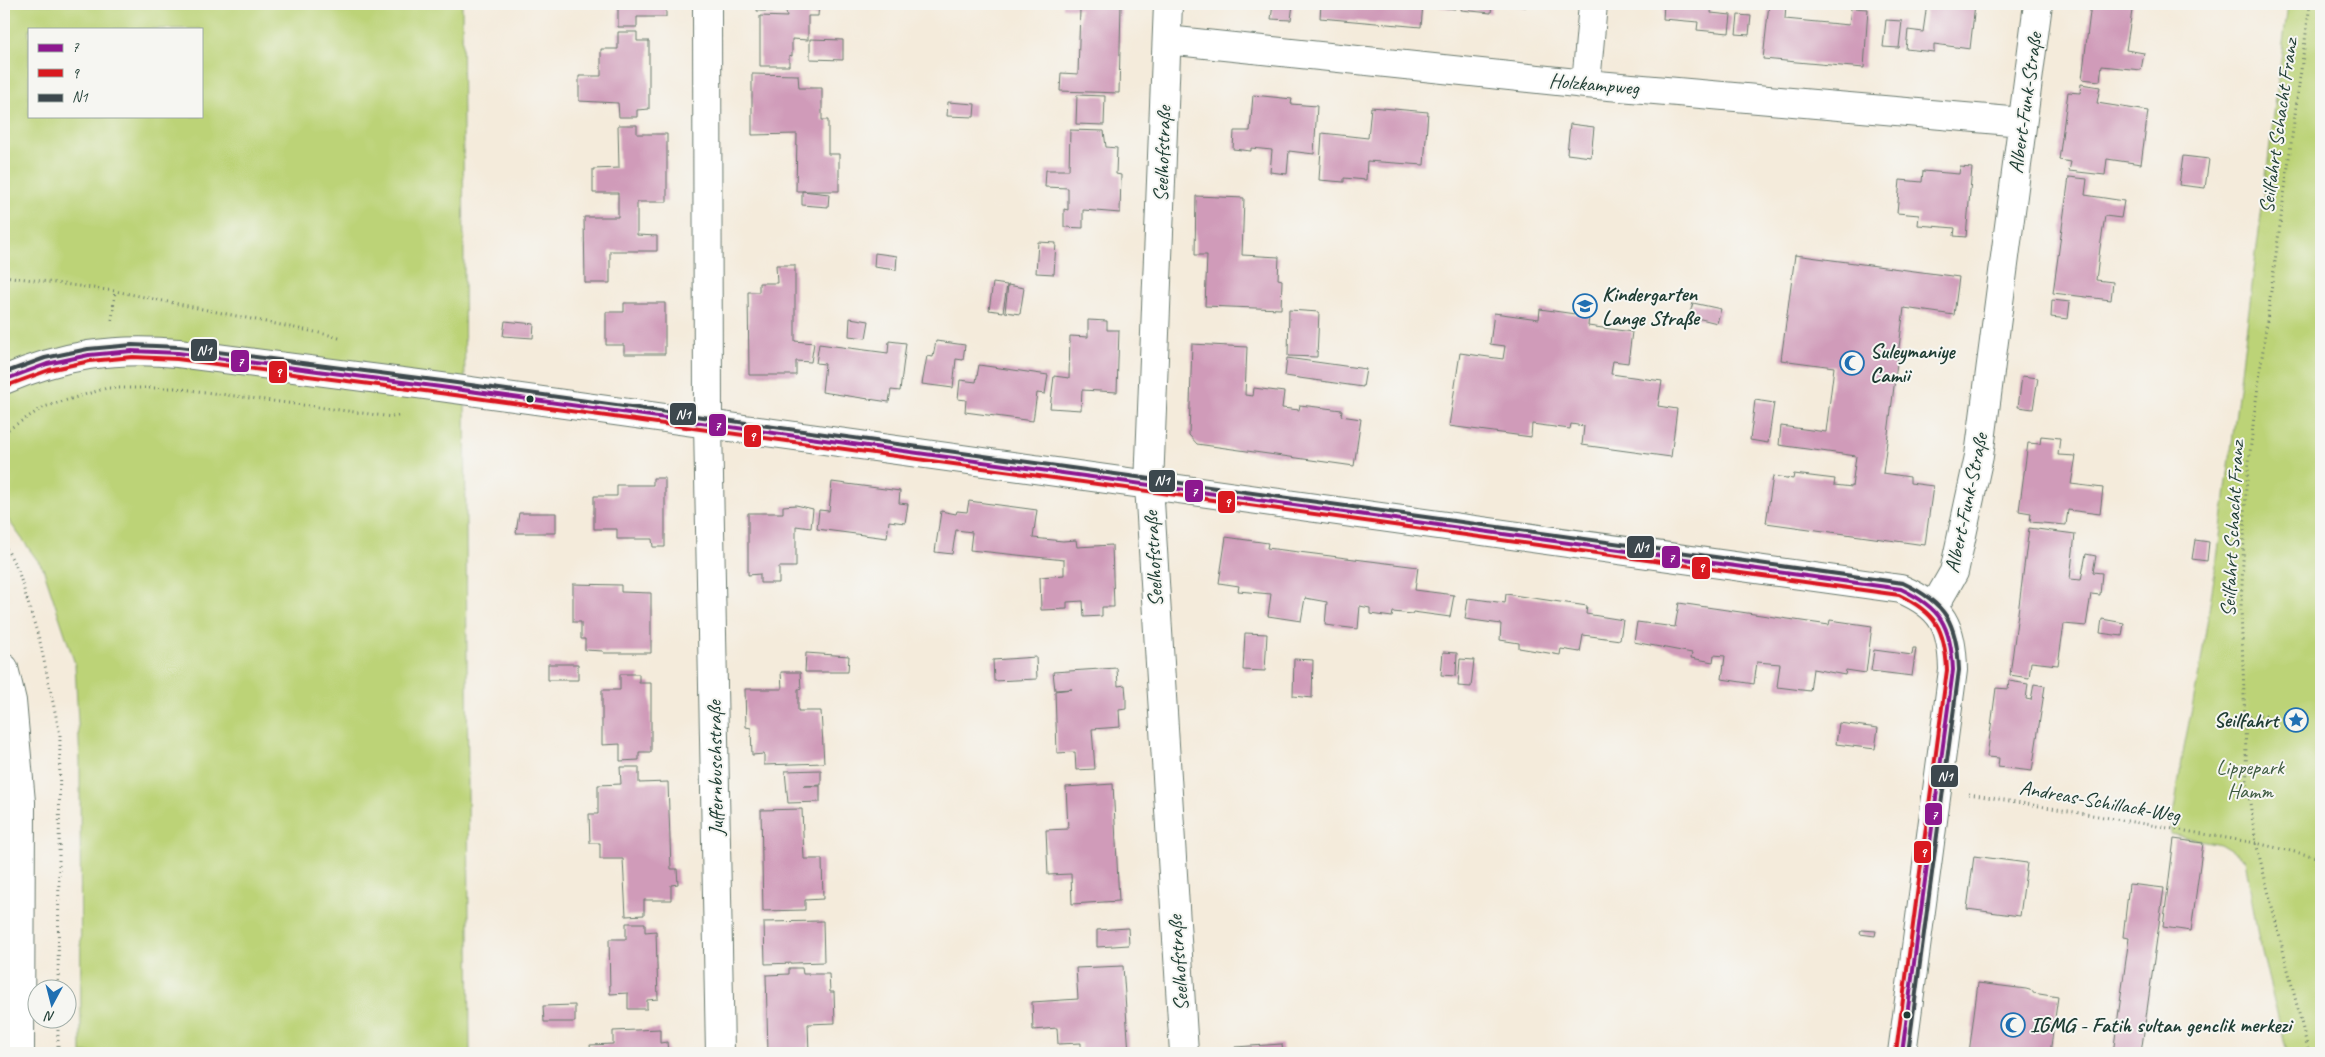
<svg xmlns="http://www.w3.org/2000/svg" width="2325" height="1057" viewBox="0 0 2325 1057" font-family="Caveat,sans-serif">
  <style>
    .green { fill: #bcd377; stroke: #6e8856; fill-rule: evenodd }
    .building { fill: #d09bb9 }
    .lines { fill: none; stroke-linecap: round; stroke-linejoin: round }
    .minor-casing { stroke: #6a7a6e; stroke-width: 30 }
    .path { stroke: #6a7a6e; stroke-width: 3; stroke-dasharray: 1 4; stroke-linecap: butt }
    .minor { stroke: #fff; stroke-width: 28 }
    .bus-1-casing { stroke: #f6f6f2; stroke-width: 8 }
    .bus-2-casing { stroke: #f6f6f2; stroke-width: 8 }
    .bus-3-casing { stroke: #f6f6f2; stroke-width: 8 }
    .bus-1 { stroke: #8d188f; stroke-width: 4 }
    .bus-2 { stroke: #d91920; stroke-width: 4 }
    .bus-3 { stroke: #3d484e; stroke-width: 4 }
    .bus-dot { fill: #1f3d34; stroke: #f6f6f2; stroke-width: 2 }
    .labels { text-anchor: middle; stroke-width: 4; stroke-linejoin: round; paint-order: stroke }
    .street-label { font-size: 21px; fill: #1f3d34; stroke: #f6f6f2 }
    .poi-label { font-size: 21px; font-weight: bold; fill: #1f3d34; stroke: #f6f6f2; text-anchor: start }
    .park-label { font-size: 21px; fill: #3e5b41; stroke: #f6f6f2 }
    .line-badge { stroke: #f6f6f2; stroke-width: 2 }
    .badge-label { font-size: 14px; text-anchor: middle; font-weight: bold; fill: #fff }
  </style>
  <rect width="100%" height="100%" fill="#f6f6f2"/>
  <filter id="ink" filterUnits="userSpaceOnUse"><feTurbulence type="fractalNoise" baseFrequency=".02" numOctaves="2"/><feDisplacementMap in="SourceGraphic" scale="10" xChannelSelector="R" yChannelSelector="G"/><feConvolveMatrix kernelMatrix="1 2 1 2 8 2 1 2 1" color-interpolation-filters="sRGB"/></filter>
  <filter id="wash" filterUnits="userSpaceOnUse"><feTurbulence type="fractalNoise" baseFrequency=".0096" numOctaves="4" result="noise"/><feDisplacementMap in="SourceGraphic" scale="20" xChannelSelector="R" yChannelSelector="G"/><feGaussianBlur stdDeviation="1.12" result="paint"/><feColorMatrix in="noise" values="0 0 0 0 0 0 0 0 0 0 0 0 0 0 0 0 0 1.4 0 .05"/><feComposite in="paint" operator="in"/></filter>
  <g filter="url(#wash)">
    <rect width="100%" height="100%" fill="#f4ebdb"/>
    <path class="green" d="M4 4H462L470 1053H81L80 761 75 664 43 568 4 514ZM29 29H201V116H29Z
      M2288 4H2321V1053H2287L2258 937 2245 859 2220 844 2170 834 2185 742 2200 668 2218 552Z"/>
    <g id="blocks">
      <path class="building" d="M618 4H666V17H637V27H618Z
        M757 4H819L818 16H808V40L792 39V56L789 55V66H760V16L787 17 786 11H757Z
        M1063 4H1121L1119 93 1060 91 1061 73 1078 74 1079 41 1080 9 1063 8Z
        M1203 4H1218V8H1202Z
        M1273 4H1293L1291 20 1271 19Z
        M1321 4H1423L1421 27 1320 18Z
        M1439 4H1456L1455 9 1439 7Z
        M1462 4H1492L1491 13 1461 10Z
        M1495 4H1527L1526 7Z
        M1664 4H1712L1711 13 1731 15 1729 33 1697 30 1698 22 1663 19Z
        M1769 4H1786L1785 19 1849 25 1851 8 1868 9 1864 68 1763 59Z
        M1927 4H1975L1970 49 1934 44V52L1906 49 1908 30 1923 32Z
        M2091 4H2133L2126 50 2144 53 2141 70 2102 66 2100 81 2082 79Z
        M1738 15 1751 16 1749 35 1736 34Z
        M1886 20 1902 21 1899 48 1883 47Z
        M618 32H637V41H649V109L637 110V117H619L618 103 579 101V76H601V49H618Z
        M810 39 843 40V60L810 59Z
        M752 74 798 75 799 88H822V120H828V154H839V191H796L797 134 752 135Z
        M2081 84 2100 87 2097 103 2148 111 2141 164 2107 159 2105 175 2069 171 2071 162 2059 160 2068 92 2080 93Z
        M1077 95 1105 96 1104 125 1076 124Z
        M1253 95 1292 99 1291 104 1317 106 1314 154 1289 151 1287 174 1270 172 1272 150 1251 148V151L1233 149 1234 131H1250Z
        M948 102 975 104 974 117 947 116Z
        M1371 107 1428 112 1424 165 1367 161 1366 180 1344 178V182L1319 180 1322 133 1368 138Z
        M1570 124 1594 127 1591 157 1567 154Z
        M618 125H637V134H667V202H637V235L657 236V251H610V283H585L584 217H618V193H593V169L619 168Z
        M1070 130 1104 131 1106 147 1117 148 1116 174 1121 175 1120 213 1083 210V228L1064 227V209L1068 210V188L1045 187 1046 170H1069Z
        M2183 156 2209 159 2205 188 2179 185Z
        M1960 167 1972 168 1966 237 1954 236 1955 228 1918 225 1919 215 1897 213 1900 180 1922 182 1923 171 1959 174Z
        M2069 177 2087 179 2085 195 2124 201 2121 218 2105 216 2100 248 2096 280 2113 282 2111 300 2053 293Z
        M802 191 829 194 828 207 802 205Z
        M1196 196 1244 198 1242 255 1279 257 1278 279 1282 280 1281 309 1205 306 1207 255H1195Z
        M1038 242 1056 243 1054 274 1036 273Z
        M875 253 897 256 896 270 874 267Z
        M1795 255 1959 277 1954 315 1904 308 1883 473 1910 477V483L1933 486 1925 545 1766 523 1773 476 1793 479 1794 474 1835 479 1834 485 1852 487 1856 456 1779 445 1781 426 1826 432 1834 367 1781 360Z
        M776 265H795V341L814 343 811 362 796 361V375H749L748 292H759V283H777Z
        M993 283 1007 285 1003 312 989 310Z
        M1008 285 1024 288 1020 314 1005 312Z
        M2052 300 2070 302 2068 319 2051 317Z
        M624 303H665V354H624V345H606V312H624Z
        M1693 303 1721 309 1717 323 1689 316Z
        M1540 309 1589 316 1588 326 1632 332 1628 363 1613 361 1611 374 1662 381 1658 406 1677 409 1671 457 1582 445 1584 426 1571 424 1570 429 1532 424 1531 437 1449 426 1460 353 1503 359 1505 346 1490 344 1494 313 1539 319Z
        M1289 310 1319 312 1317 357 1288 356Z
        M850 318 869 321 866 338 849 336Z
        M1088 320 1107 321V330H1119L1117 392 1082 390 1081 410 1050 408 1054 376 1069 378 1070 336 1088 337Z
        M505 321 534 324 533 338 503 336Z
        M889 341 906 343 900 391 891 390 889 402 822 392 825 364 816 363 819 344 888 353Z
        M936 341 965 345 963 360 956 359 953 388 922 384 927 356 933 357Z
        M1192 344 1247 347 1245 395 1253 396 1254 388 1284 392 1282 408 1299 410 1300 405 1342 410 1341 416 1361 419 1354 466 1197 444 1189 435Z
        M1287 358 1366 369 1363 387 1285 376Z
        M979 365 1048 375 1045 394 1037 393 1033 421 965 412 966 400 958 399 960 380 976 382Z
        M2022 376 2038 378 2033 409 2018 407Z
        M1755 400 1774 403 1768 443 1750 440Z
        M2041 436 2060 438 2058 455 2076 456 2071 484 2103 488 2100 514 2068 510 2066 525 2030 522 2031 513 2019 511 2028 443 2040 444Z
        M653 478H665V547H653L652 539H617V529H594V496H617V485H653Z
        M832 482 900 491 899 503 908 504 905 523 889 521 887 538 817 529 819 510 829 511Z
        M969 501 1037 510 1033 538 1063 541 1076 540 1077 547 1112 545 1114 607H1102V616L1084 617 1083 601 1067 602V609L1041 610 1040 577 1064 575V560L970 550 972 532 956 530 952 554 935 552 941 511 956 514 957 511 967 512Z
        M796 505 813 509 811 528 796 526V567H779V583H760V574L748 575V513H783V506Z
        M519 513H556V533H516Z
        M2029 528 2075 534 2070 579 2081 580 2086 554 2096 556 2093 572 2102 573 2100 595 2091 594 2086 626 2064 624 2058 665 2031 662 2029 678 2010 675Z
        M1226 537 1268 543 1267 548 1418 567 1415 590 1454 595 1450 617 1413 612 1412 614 1393 612 1392 617 1370 614V608L1360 606 1358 629 1325 625 1327 602 1305 598 1301 621 1268 616 1271 594 1238 591 1239 586 1219 583Z
        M2195 540 2209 542 2207 561 2192 559Z
        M573 584 621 585V592L651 593V653H604L603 651 585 650V639H581V622H573Z
        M1506 594 1587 606 1586 614 1623 620 1620 640 1583 635 1580 652 1561 649 1560 655 1519 648V643L1500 640 1501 624 1465 619 1468 598 1505 603Z
        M1679 603 1829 625 1830 620 1872 626 1866 673 1846 670 1845 675 1813 669 1810 691 1777 687 1780 664 1757 662 1754 684 1722 679 1725 656 1714 655 1713 662 1691 658 1692 653 1634 642 1637 622 1675 627Z
        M2102 619 2124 623 2122 636 2100 633Z
        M1245 633 1267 634 1265 671 1243 670Z
        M1913 648H1916L1912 676 1871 671 1874 650 1912 655Z
        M1443 652 1457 653 1456 676 1441 675Z
        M806 653 849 656 848 672H805Z
        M1036 657 1037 679 994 681 993 660Z
        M1294 659 1313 660 1312 698 1293 696Z
        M1460 659 1474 660 1471 687 1458 686Z
        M548 664H578V680H548Z
        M1117 668 1118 686 1125 685 1126 697V709L1119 710 1120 727 1092 729 1095 769 1076 770 1075 752 1057 753 1055 691 1072 689 1055 690 1053 672Z
        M781 672H800L801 689H798V711H821L824 763 764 765V754L752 755 751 728 746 727 745 689H782Z
        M620 674H639V683H651V752H639V760L620 761V744L602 745V690H620Z
        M2009 681 2028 684 2026 699 2031 700 2034 684 2045 686 2032 771 1998 767 1999 758 1987 757 1996 688 2008 689Z
        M1839 723 1878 728 1875 749 1836 744Z
        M620 767H639V783L668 782 671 869H677L678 884 671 885V900H644V915L626 916 623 859H600V843H590L589 814H598V785L621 784Z
        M821 770V785L803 786H820V802L788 803 785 771Z
        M1113 784 1119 901 1072 904 1071 874 1048 875 1046 830 1068 829 1066 787Z
        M802 809 804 859H822L823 899 805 900V910L763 911 761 810Z
        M2174 839 2203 843 2191 931 2163 927Z
        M1974 856 2027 863 2020 916 1967 909Z
        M2129 884 2164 888 2141 1053H2113L2129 938 2123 937Z
        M823 921 824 962 765 964 764 922Z
        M626 923H645V932L656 931 658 999 647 1000V1009H628V993L610 994 609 939H626Z
        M1128 928 1129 945 1097 947V930Z
        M1861 930 1876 931 1875 936 1860 934Z
        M1123 966 1129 1053H1081V1043L1058 1044 1057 1028 1033 1030 1032 1002 1078 999 1076 968Z
        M789 968H802L803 974H829L830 992H834L835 1023 808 1024 809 1053H768L766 975 789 974Z
        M1978 983 2026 989 2033 991V993L2058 997 2050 1053H1969Z
        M575 1005V1022H544L543 1006Z
        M660 1029V1043L667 1042 668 1053H591L590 1045 613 1044V1031Z
        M1282 1044 1283 1053H1235V1047Z"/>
    </g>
  </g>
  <g filter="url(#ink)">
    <use href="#blocks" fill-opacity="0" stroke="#6a7a6e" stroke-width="1"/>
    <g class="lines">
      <g class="minor-casing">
        <path id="minor" d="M707 4 708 424 720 1053
          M1168 4 1149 485 1184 1053
          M1167 40 1586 84 2022 122
          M1586 84 1593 4
          M4 380C62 355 115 347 178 353L441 387 1901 589C1943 607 1952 626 1953 670L1902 1053
          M1934 607 1954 572 1979 456 2038 4
          M4 668 12 701 21 802 20 1053"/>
      </g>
      <path class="path" d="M4 276 115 291 329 335 342 339
        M112 320 115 291
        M4 432 44 407 107 388H175L392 417 399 416
        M4 544 18 570 40 642 60 735 58 990
        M2245 715 2266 716
        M1969 794 2256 843 2321 858
        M58 1020V1053
        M2309 1053 2256 843 2247 783 2241 608 2246 490 2254 416 2310 4"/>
      <use href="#minor" class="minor"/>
      <g class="bus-1-casing">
        <path id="bus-1" d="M4 380 47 364 89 355 132 351 178 353 441 387 1901 589C1941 608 1951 626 1953 670L1902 1053"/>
      </g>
      <g class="bus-2-casing">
        <path id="bus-2" d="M6 386 49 370 90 361 133 357 177 359 440 393 1899 595C1936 613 1945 629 1947 670L1896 1052"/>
      </g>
      <g class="bus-3-casing">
        <path id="bus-3" d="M4 373 45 358 88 349 132 345 179 347 442 381 1903 583C1946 603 1957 623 1959 670L1908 1053"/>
      </g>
      <use href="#bus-1" class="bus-1"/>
      <use href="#bus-2" class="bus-2"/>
      <use href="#bus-3" class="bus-3"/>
    </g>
  </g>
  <defs>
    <g id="school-ring" transform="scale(1.25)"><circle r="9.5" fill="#f6f6f2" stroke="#1f6fb2" stroke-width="1.5"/><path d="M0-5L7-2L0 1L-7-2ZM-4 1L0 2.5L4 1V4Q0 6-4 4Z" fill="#1f6fb2"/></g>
    <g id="mosque-ring" transform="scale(1.25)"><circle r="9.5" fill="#f6f6f2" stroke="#1f6fb2" stroke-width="1.5"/><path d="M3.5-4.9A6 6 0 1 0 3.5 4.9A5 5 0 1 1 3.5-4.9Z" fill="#1f6fb2"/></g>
    <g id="sight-ring" transform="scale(1.25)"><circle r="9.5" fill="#f6f6f2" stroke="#1f6fb2" stroke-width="1.5"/><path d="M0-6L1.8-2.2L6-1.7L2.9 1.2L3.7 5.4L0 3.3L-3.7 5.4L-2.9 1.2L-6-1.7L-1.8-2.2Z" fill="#1f6fb2"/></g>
  </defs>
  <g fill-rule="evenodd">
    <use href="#school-ring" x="1585" y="306"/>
    <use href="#mosque-ring" x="1852" y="363"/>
    <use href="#sight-ring" x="2296" y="720"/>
    <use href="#mosque-ring" x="2013" y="1025"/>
  </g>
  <g class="bus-dot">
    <circle cx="530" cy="399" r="4.5"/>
    <circle cx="1907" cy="1015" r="4.5"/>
  </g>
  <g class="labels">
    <g class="street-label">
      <text transform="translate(1594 84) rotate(5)" y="7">Holzkampweg</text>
      <text transform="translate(2025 103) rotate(-82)" y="7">Albert-Funk-Straße</text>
      <text transform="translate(2278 126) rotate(-82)" y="7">Seilfahrt Schacht Franz</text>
      <text transform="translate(1162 154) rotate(-88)" y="7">Seelhofstraße</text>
      <text transform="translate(1966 503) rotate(-78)" y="7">Albert-Funk-Straße</text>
      <text transform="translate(2232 529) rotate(-87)" y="7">Seilfahrt Schacht Franz</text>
      <text transform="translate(1153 559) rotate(-93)" y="7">Seelhofstraße</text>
      <text transform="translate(715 768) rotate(-91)" y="7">Juffernbuschstraße</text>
      <text transform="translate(2100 801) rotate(10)" y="7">Andreas-Schillack-Weg</text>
      <text transform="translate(1178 963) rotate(-94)" y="7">Seelhofstraße</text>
    </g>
    <g class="poi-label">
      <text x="1602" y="301">Kindergarten<tspan x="1602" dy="24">Lange Straße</tspan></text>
      <text x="1870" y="358">Suleymaniye<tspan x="1870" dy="24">Camii</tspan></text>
      <text x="2278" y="727" text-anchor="end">Seilfahrt</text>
      <text x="2030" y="1032">IGMG - Fatih sultan genclik merkezi</text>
    </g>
    <g class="park-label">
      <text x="2250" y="774">Lippepark<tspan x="2250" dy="24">Hamm</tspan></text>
    </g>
  </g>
  <g class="line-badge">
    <rect x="190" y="338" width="28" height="24" rx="5" fill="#3d484e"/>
    <rect x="230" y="349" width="20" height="24" rx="5" fill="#8d188f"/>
    <rect x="268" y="360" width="20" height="24" rx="5" fill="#d91920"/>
    <rect x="669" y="402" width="28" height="24" rx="5" fill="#3d484e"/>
    <rect x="708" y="413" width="19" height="24" rx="5" fill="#8d188f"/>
    <rect x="743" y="424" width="19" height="24" rx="5" fill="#d91920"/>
    <rect x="1148" y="469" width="28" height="24" rx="5" fill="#3d484e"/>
    <rect x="1184" y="479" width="20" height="24" rx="5" fill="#8d188f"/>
    <rect x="1217" y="490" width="19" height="24" rx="5" fill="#d91920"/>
    <rect x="1626" y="535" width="29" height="24" rx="5" fill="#3d484e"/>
    <rect x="1661" y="545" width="20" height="24" rx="5" fill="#8d188f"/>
    <rect x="1691" y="556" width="20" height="24" rx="5" fill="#d91920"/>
    <rect x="1930" y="764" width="29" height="24" rx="5" fill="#3d484e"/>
    <rect x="1924" y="802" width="19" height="24" rx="5" fill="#8d188f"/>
    <rect x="1913" y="840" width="19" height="24" rx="5" fill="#d91920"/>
  </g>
  <g class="badge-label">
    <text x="204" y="355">N1</text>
    <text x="240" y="366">7</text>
    <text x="278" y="377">9</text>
    <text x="683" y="419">N1</text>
    <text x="717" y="430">7</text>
    <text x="752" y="441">9</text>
    <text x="1162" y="485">N1</text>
    <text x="1194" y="496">7</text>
    <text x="1227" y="507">9</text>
    <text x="1641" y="552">N1</text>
    <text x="1671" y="562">7</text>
    <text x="1701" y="572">9</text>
    <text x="1945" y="781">N1</text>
    <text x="1934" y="819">7</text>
    <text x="1923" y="857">9</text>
  </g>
  <rect width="2325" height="1057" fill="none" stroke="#f6f6f2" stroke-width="20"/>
  <rect x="28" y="28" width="175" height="90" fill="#f6f6f2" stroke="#a0aca6"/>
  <rect x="38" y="44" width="25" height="8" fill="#8d188f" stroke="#a0aca6"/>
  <text x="72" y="52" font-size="15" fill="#1f3d34">7</text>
  <rect x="38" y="69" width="25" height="8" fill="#d91920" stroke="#a0aca6"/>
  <text x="72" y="78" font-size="15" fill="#1f3d34">9</text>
  <rect x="38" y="94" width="25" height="8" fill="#3d484e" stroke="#a0aca6"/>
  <text x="72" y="102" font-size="15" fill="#1f3d34">N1</text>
  <g transform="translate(52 1004) rotate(187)"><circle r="24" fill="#f6f6f2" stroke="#a0aca6"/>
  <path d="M0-4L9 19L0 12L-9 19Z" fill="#1f6fb2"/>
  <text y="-8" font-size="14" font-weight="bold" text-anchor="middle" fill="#1f3d34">N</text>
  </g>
</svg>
